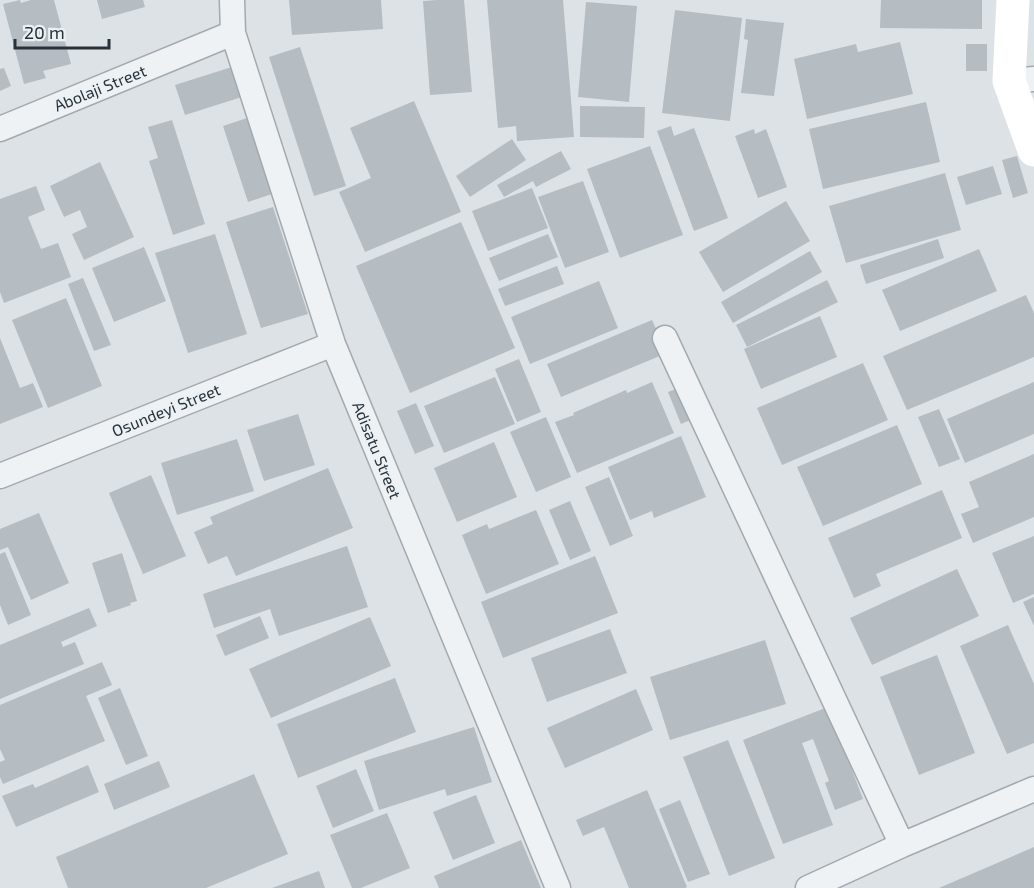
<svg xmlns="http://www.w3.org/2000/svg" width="1034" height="888" viewBox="0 0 1034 888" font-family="'Exo 2',sans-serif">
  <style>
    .building { fill: #b5bcc2 }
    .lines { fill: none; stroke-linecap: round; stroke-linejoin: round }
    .street-casing { stroke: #a3aaaf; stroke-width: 27 }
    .street { stroke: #eff2f5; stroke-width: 24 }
    .secondary { stroke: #fff; stroke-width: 33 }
    .labels { text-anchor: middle; stroke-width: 5; stroke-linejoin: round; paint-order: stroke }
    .street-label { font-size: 16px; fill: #28323b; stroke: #ecf1f4 }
  </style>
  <rect width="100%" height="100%" fill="#dde2e6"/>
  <path class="building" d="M20 0 21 3 31 0H54L71 64 43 71 46 78 24 84 3 4Z
    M97 0H143L145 7 102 19Z
    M289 0H381L383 29 292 35Z
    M438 0H464L472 92 430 95 423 1Z
    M487 0H563L574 137 517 141 516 126 498 128Z
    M881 0H982V29L880 28Z
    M586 2 637 6 629 102 578 97Z
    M675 10 742 18 730 121 662 113Z
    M746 19 784 23 774 96 741 93 748 40 744 39Z
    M900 42 913 94 807 119 794 59 856 44 858 52Z
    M966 44H987V71H966Z
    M300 47 346 186 314 196 269 57Z
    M235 66 245 96 185 115 175 85Z
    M4 68 11 86 0 91V69Z
    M414 101 461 212 365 252 339 192 371 178 350 128Z
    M926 102 940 162 823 189 809 129Z
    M580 106 645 107 644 138 580 137Z
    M253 116 278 192 248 202 223 126Z
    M172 120 205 224 173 235 149 161 158 158 148 127Z
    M671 126 674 136 694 128 728 218 694 231 657 131Z
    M754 129 755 134 766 129 787 187 758 198 735 136Z
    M512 139 526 160 470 197 456 176Z
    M650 146 683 235 620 258 587 169Z
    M561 151 571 169 536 187 533 181 504 197 497 185Z
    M1017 156 1028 193 1013 198 1002 160Z
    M100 162 134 237 84 260 72 234 87 227 80 210 64 217 50 186Z
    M993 166 1002 194 966 205 957 177Z
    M945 173 961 230 846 263 829 206Z
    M583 181 609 252 565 268 538 197Z
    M36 186 45 210 28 217 41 249 58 243 71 277 4 303 0 292V199Z
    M532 188 548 228 488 251 472 211Z
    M786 201 810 241 723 292 699 252Z
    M273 207 308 314 261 328 226 222Z
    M461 222 515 348 410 393 356 266Z
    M215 234 247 334 188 353 155 253Z
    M548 234 558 257 499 281 489 258Z
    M938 239 944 258 866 284 860 265Z
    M144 247 166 301 114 322 92 268Z
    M979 249 997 291 900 331 882 290Z
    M810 251 822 272 733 323 721 302Z
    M557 266 564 284 505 306 498 289Z
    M83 278 111 345 94 351 68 284Z
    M827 280 838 302 747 347 736 325Z
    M599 281 618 328 530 364 511 317Z
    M1026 295 1034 313V357L907 410 883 356Z
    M66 298 102 386 48 408 12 320Z
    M820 316 837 357 761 389 744 349Z
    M652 320 667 353 561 397 547 364Z
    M0 338 20 388 33 383 43 407 0 424Z
    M519 359 541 412 517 422 495 369Z
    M863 363 888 420 782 465 757 408Z
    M495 377 515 424 444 453 424 406Z
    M652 382 674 433 577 473 555 422 574 415 573 413 626 390 627 393Z
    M1034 382V434L965 463 947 419Z
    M686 385 700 416 681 424 668 392Z
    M416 403 434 446 415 454 397 411Z
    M939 409 960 459 939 467 918 417Z
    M298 414 315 465 264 481 247 430Z
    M546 417 571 477 536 492 510 432Z
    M897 425 922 484 823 526 797 467Z
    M681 436 706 497 654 518 652 511 630 520 608 467Z
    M237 439 254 491 177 515 161 463Z
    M494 442 517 497 457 522 434 468Z
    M1034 454V517L973 543 961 514 979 507 969 482Z
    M328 468 353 528 236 576 227 556 208 564 194 532 213 524 210 517Z
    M151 475 186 556 143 574 109 493Z
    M609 477 633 536 610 546 585 487Z
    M942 490 962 538 876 574 881 586 854 598 828 538Z
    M570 501 591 551 570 560 549 510Z
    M536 510 559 564 486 594 462 535 487 524 489 529Z
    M39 513 69 583 31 600 8 547 0 550V529Z
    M1034 536V594L1013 603 992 553Z
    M347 546 368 607 279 636 270 609 214 628 203 594Z
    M5 552 31 615 8 625 0 605V554Z
    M122 553 137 601 130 603 131 605 108 613 92 563Z
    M595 556 618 613 503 658 481 602Z
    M957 569 979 616 872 665 850 618Z
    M1034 597V626L1023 602Z
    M89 608 97 626 61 642 63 647 75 642 84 664 0 699V645Z
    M260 616 269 638 225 656 216 635Z
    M370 617 391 666 271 718 249 669Z
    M1008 625 1034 684V743L1007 754 960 646Z
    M610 629 627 673 547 702 531 658Z
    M765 640 786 704 670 740 650 677Z
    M937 655 975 753 919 775 880 677Z
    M102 662 112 685 86 696 105 741 3 784 0 777V762L5 760 0 749V705Z
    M395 678 416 732 298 778 277 724Z
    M120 688 148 756 126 765 98 698Z
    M636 689 653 730 565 768 547 728Z
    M828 707 863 799 835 810 825 783 829 781 813 739 802 743 833 825 783 844 743 740Z
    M474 727 492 782 447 796 445 789 379 810 364 761Z
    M728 740 775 858 729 876 683 757Z
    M159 761 170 787 114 810 104 784Z
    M88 765 99 792 16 827 2 796 33 784 35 788Z
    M356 769 374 811 333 828 316 786Z
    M254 774 288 854 206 888H68L56 857Z
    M647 790 687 887 685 888H629L604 827 583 836 576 820Z
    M476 795 495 843 453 860 433 812Z
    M680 800 710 874 688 882 659 809Z
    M387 813 410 868 361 888H352L330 835Z
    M521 840 541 888H439L434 876Z
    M1034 847V888H939Z
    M319 871 325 888H272Z"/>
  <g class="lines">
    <g class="street-casing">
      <path id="street" d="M232 0 233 33 333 344 558 888
        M1009 81 1034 79
        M0 129 233 33
        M665 338 902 845
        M0 476 333 344
        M808 888 902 845 1034 789"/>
    </g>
    <use href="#street" class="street"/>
    <path class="secondary" d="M1013 0 1009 81 1034 150"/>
  </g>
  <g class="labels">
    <g class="street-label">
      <text transform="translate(100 88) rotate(-22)" y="6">Abolaji Street</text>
      <text transform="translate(166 410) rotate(-22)" y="6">Osundeyi Street</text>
      <text transform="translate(377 450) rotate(68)" y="6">Adisatu Street</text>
    </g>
  </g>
  <path d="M15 39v9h94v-9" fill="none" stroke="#28323b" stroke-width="3"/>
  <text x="24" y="39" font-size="18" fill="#28323b" stroke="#ecf1f4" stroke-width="4.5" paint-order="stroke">20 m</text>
</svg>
